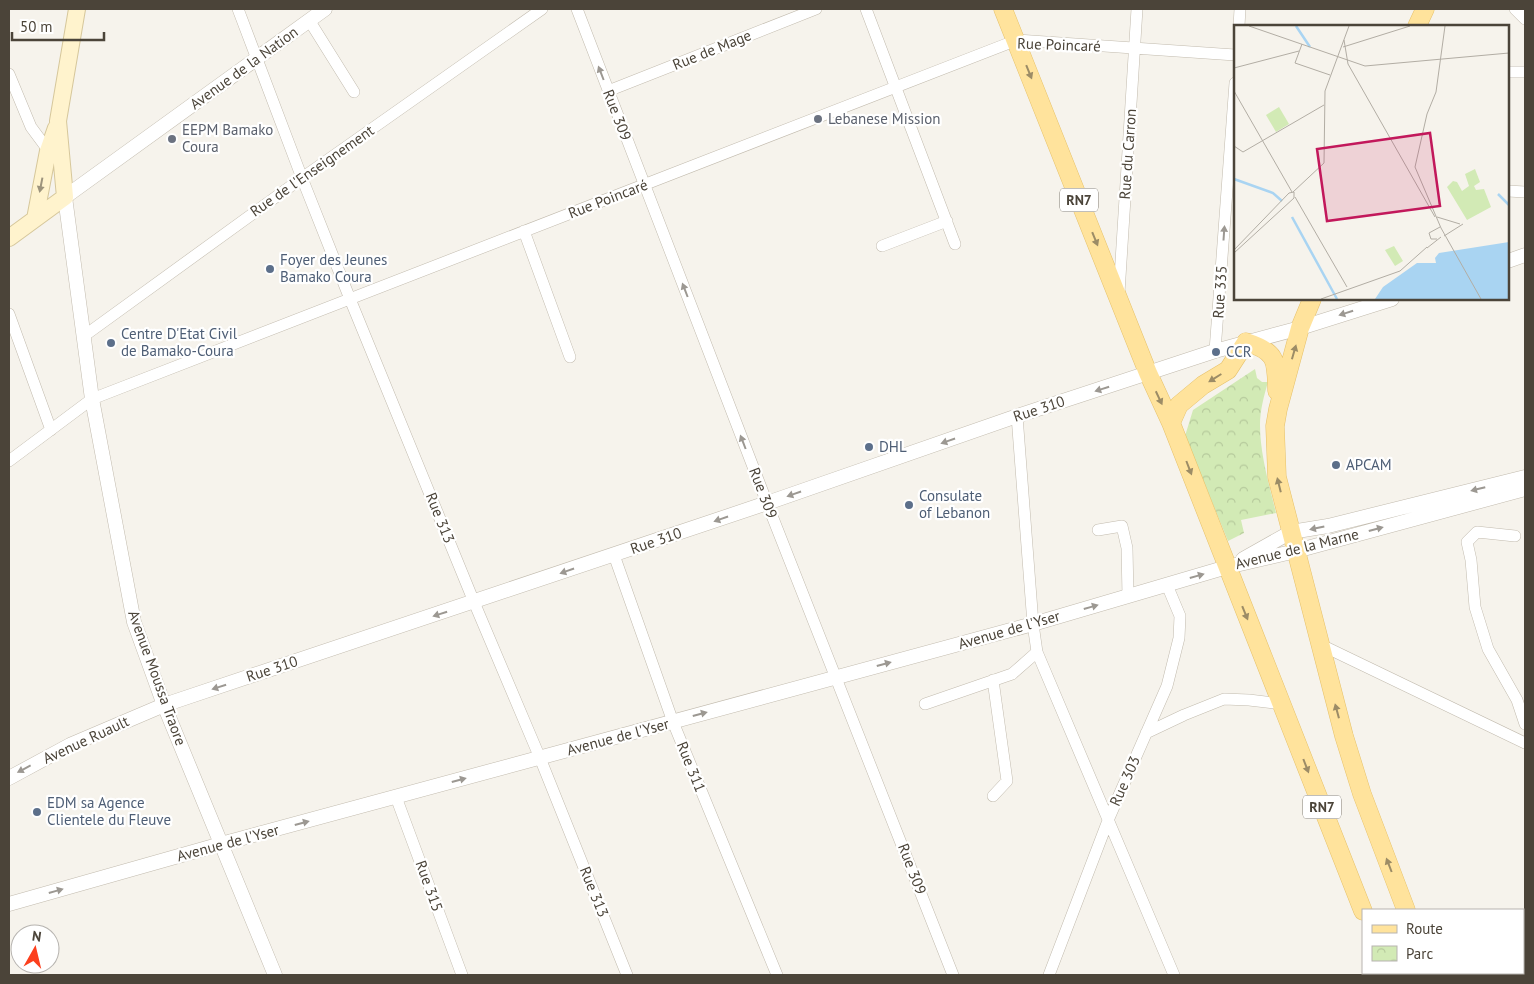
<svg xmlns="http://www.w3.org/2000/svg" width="1534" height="984" viewBox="0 0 1534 984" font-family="'PT Sans',sans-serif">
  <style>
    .park { fill: url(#park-crowns) }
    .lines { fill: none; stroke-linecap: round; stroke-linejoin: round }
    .minor-casing { stroke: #c2bbae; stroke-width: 12 }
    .tertiary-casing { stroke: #c2bbae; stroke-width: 15 }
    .secondary-casing { stroke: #d6c79b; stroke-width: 18 }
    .primary-casing { stroke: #e6c16a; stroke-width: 19 }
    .minor { stroke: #fff; stroke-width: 11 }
    .tertiary { stroke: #fff; stroke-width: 14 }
    .secondary { stroke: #fff3cd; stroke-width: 16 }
    .primary { stroke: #ffe39c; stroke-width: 18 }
    .oneway { fill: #9c8c66 }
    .oneway2 { fill: #9c9892 }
    .oneway3 { fill: #9c937c }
    .worship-dot { fill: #6b7280; stroke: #fff; stroke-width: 2 }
    .service-dot { fill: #5c6f8a; stroke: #fff; stroke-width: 2 }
    .labels { text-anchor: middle; stroke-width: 4.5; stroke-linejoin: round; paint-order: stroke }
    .shield { fill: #fff; stroke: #817c74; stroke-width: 1 }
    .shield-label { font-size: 14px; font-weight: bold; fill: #4b4439 }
    .street-label { font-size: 15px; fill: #4b4439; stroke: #fff }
    .worship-label { font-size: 15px; fill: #5b616d; stroke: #fff; text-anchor: start }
    .service-label { font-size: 15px; fill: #4e5e75; stroke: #fff; text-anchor: start }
    .inset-river { fill: none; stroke: #a9d4f2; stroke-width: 2.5 }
    .inset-road { fill: none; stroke: #b2ada4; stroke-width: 1 }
    .view { fill: #c2185b; fill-opacity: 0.15; stroke: #c2185b; stroke-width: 2.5 }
    .inset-edge { fill: none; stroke: #4b4439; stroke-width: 2.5 }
  </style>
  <defs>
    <pattern id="park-crowns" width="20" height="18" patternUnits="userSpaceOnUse" patternTransform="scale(1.25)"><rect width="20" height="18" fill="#d2eab5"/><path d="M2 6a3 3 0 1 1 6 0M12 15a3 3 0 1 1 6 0" fill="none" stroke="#b6ca9c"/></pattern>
  </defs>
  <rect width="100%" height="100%" fill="#f6f3ec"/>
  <path class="park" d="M1255 369 1257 378 1262 382H1268C1264 396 1260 410 1260 425 1260 454 1269 484 1276 513L1241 520 1244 533 1228 541 1185 436 1193 410Z"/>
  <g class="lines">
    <g class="minor-casing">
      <path id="minor" d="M238 9 302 178 350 299 474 602 540 758 627 975
        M577 9 767 503 953 975
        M866 9 955 244
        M1515 9 1525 19
        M309 20 354 92
        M1239 26 1240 9
        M1508 72H1525
        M9 74 31 127 51 154
        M608 91 816 9
        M1508 191 1525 192
        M524 231 570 357
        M882 246 947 221
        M1119 293 1137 9
        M9 314 51 430
        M84 336 302 178 542 9
        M1215 351 1235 83
        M1017 416 1033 624 1037 652 1174 975
        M9 461 92 399 1017 40 1235 55
        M1098 530 1122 526 1127 548 1128 596
        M1515 536 1477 532 1467 542 1471 560 1475 607 1488 649 1517 700 1525 724
        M614 555 673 722 777 975
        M1319 644 1525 743
        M993 680 1007 781 993 796
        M925 704 1012 674 1037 652
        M1146 733 1184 715 1224 699 1249 700 1282 704
        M396 797 462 975
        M1049 975 1109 818 1167 686 1179 638 1180 616 1167 585"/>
    </g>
    <g class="tertiary-casing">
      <path id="tertiary" d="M1508 261 1525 255
        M1243 559 1291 532 1328 526 1525 477
        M9 778 70 745 164 705 767 503 1017 416 1215 351 1300 328 1392 299
        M9 904 221 844 1033 624 1227 567 1296 551 1525 489
        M275 975 164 705 134 622 92 399 65 197 325 9"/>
    </g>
    <g class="secondary-casing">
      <path id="secondary" d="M35 219 48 151 56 128
        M9 238 65 197 58 121 77 9"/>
    </g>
    <g class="primary-casing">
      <path id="primary" d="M1003 9 1148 373 1171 423 1363 911
        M1417 26 1425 9
        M1312 299 1300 328 1278 409 1275 426 1277 477 1344 736 1362 794 1406 910
        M1171 423 1179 405 1203 385 1228 370 1246 342C1278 352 1276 361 1277 391
        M1387 973 1388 975
        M1431 973V975"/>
    </g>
    <use href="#minor" class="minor"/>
    <use href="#tertiary" class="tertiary"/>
    <use href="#secondary" class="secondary"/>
    <use href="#primary" class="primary"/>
  </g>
  <defs><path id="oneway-solid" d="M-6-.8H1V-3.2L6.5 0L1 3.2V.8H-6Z" transform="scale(1.25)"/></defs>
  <g class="oneway">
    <use href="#oneway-solid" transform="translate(1029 72) rotate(68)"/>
    <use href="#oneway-solid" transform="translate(1095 239) rotate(68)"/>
    <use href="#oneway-solid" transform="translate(1294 352) rotate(-74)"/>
    <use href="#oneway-solid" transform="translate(1215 378) rotate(148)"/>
    <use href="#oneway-solid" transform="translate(1159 398) rotate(65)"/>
    <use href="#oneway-solid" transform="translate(1189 468) rotate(69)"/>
    <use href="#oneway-solid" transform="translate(1279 485) rotate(-104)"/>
    <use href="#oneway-solid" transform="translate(1245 613) rotate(68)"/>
    <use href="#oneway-solid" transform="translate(1337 711) rotate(-105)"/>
    <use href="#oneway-solid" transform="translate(1306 766) rotate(69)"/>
    <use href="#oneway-solid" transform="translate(1389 865) rotate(-111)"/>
  </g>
  <g class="oneway2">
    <use href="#oneway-solid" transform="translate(601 73) rotate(-111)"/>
    <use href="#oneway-solid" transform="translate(1224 233) rotate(-86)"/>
    <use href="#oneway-solid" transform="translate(685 290) rotate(-111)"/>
    <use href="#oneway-solid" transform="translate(1346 313) rotate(162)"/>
    <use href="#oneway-solid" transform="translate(1102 389) rotate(162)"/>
    <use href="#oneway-solid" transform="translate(948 441) rotate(161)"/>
    <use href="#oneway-solid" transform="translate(743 442) rotate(-111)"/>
    <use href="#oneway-solid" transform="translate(1478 489) rotate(166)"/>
    <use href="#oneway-solid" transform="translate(794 494) rotate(161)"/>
    <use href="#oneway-solid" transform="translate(721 519) rotate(161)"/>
    <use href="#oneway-solid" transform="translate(1317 528) rotate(168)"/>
    <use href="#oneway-solid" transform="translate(1376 529) rotate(-15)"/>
    <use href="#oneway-solid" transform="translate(567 571) rotate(161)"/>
    <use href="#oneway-solid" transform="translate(1197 576) rotate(-16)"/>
    <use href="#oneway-solid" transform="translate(1091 607) rotate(-16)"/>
    <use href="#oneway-solid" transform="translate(440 614) rotate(162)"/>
    <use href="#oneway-solid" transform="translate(884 664) rotate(-15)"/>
    <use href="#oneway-solid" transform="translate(219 687) rotate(162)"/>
    <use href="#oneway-solid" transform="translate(700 714) rotate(-15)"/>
    <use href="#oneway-solid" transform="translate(24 769) rotate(152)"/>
    <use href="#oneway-solid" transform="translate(459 780) rotate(-15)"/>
    <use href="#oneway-solid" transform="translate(302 823) rotate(-15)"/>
    <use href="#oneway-solid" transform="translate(56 891) rotate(-16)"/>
  </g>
  <use class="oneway3" href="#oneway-solid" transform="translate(41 185) rotate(101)"/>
  <g class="worship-dot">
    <circle cx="818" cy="119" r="5"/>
    <circle cx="172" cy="139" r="5"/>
  </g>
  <g class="service-dot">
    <circle cx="270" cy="269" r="5"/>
    <circle cx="111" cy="343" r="5"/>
    <circle cx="1216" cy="352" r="5"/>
    <circle cx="869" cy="447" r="5"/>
    <circle cx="1336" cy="465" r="5"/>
    <circle cx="909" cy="505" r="5"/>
    <circle cx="37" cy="812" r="5"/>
  </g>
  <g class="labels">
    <g class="shield">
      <rect x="1060" y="188.5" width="38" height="23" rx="4"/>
      <rect x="1303" y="795.5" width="38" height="23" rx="4"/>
    </g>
    <g class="shield-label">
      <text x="1079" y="205">RN7</text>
      <text x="1322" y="812">RN7</text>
    </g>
    <g class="street-label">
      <text transform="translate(1059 45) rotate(2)" y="5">Rue Poincaré</text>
      <text transform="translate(712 50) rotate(-22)" y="5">Rue de Mage</text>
      <text transform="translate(244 68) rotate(-36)" y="5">Avenue de la Nation</text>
      <text transform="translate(617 115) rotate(69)" y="5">Rue 309</text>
      <text transform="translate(1128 154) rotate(-86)" y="5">Rue du Carron</text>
      <text transform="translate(312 171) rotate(-35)" y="5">Rue de l'Enseignement</text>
      <text transform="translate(608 199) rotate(-21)" y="5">Rue Poincaré</text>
      <text transform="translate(1220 292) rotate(-86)" y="5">Rue 335</text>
      <text transform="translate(1039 409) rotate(-18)" y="5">Rue 310</text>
      <text transform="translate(763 493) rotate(69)" y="5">Rue 309</text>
      <text transform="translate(440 518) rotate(68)" y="5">Rue 313</text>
      <text transform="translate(656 541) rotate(-19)" y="5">Rue 310</text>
      <text transform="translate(1297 549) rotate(-14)" y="5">Avenue de la Marne</text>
      <text transform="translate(1009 630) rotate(-16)" y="5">Avenue de l'Yser</text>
      <text transform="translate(272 669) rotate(-18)" y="5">Rue 310</text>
      <text transform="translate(157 678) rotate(70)" y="5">Avenue Moussa Traore</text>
      <text transform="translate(618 737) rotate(-15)" y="5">Avenue de l'Yser</text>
      <text transform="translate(86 740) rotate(-25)" y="5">Avenue Ruault</text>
      <text transform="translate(691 767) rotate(68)" y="5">Rue 311</text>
      <text transform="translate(1125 781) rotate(-66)" y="5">Rue 303</text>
      <text transform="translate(228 843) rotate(-15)" y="5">Avenue de l'Yser</text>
      <text transform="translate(912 869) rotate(69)" y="5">Rue 309</text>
      <text transform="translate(429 886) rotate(70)" y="5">Rue 315</text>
      <text transform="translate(594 892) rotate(68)" y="5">Rue 313</text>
    </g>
    <g class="worship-label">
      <text x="828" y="124">Lebanese Mission</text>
      <text x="182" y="135">EEPM Bamako<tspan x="182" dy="17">Coura</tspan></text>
    </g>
    <g class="service-label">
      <text x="280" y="265">Foyer des Jeunes<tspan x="280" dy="17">Bamako Coura</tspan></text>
      <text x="121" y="339">Centre D'Etat Civil<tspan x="121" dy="17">de Bamako-Coura</tspan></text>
      <text x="1226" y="357">CCR</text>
      <text x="879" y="452">DHL</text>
      <text x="1346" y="470">APCAM</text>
      <text x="919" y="501">Consulate<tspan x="919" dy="17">of Lebanon</tspan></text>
      <text x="47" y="808">EDM sa Agence<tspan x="47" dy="17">Clientele du Fleuve</tspan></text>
    </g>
  </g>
  <g transform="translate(1234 25)">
    <rect width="275" height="275" fill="#f6f3ec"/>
    <path d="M241 144 246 157 240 161 242 165 250 164 257 182 233 195 213 162 219 156 223 157 228 166 235 161 231 149Z" fill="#d2eab5"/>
    <path d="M45 82 55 99 42 107 32 90Z" fill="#d2eab5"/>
    <path d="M160 221 169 236 161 241 151 225Z" fill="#d2eab5"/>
    <path d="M275 217V274H141L149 262 183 238H202L201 233 205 228Z" fill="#a9d4f2"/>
    <path class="inset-river" d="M62 1 76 22M0 154 39 168 48 176M264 169 275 180M58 192 103 274"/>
    <path class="inset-road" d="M15 1 131 41 275 28M211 1 202 67 193 89 181 142 207 203 247 274M110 15 114 39 201 192M68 19 61 38 96 50M109 22 176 1M0 43 65 26M0 66 58 167M0 121 9 127 90 80M59 167 90 138 91 66 115 1M61 172 113 262M203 192 226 199M210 211 229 199M203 214H197L195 208 206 202M193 223 207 212M0 225 55 168 60 167V173L0 228M87 274 166 246 193 222"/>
    <path class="view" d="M196 108 206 181 93 196 83 124Z"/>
    <rect width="275" height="275" class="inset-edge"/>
  </g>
  <rect width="1534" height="984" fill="none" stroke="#4b4439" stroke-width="20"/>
  <rect x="1362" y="909" width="162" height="65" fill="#ffffff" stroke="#b7b4b0"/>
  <rect x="1372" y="925" width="25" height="8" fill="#ffe39c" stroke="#b7b4b0"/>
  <text x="1406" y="934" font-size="15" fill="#4b4439">Route</text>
  <rect x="1372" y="946" width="25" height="15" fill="url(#park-crowns)" stroke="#b7b4b0"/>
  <text x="1406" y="959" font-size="15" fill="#4b4439">Parc</text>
  <g transform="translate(35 949) rotate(8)"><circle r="24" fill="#ffffff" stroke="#b7b4b0"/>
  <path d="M0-4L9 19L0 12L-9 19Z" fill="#fc3f1d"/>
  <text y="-8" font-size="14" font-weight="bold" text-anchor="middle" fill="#4b4439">N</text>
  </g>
  <path d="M12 32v8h92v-8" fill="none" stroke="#4b4439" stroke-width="2.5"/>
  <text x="20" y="32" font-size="15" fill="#4b4439" stroke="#ffffff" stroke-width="4" paint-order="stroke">50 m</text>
</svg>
